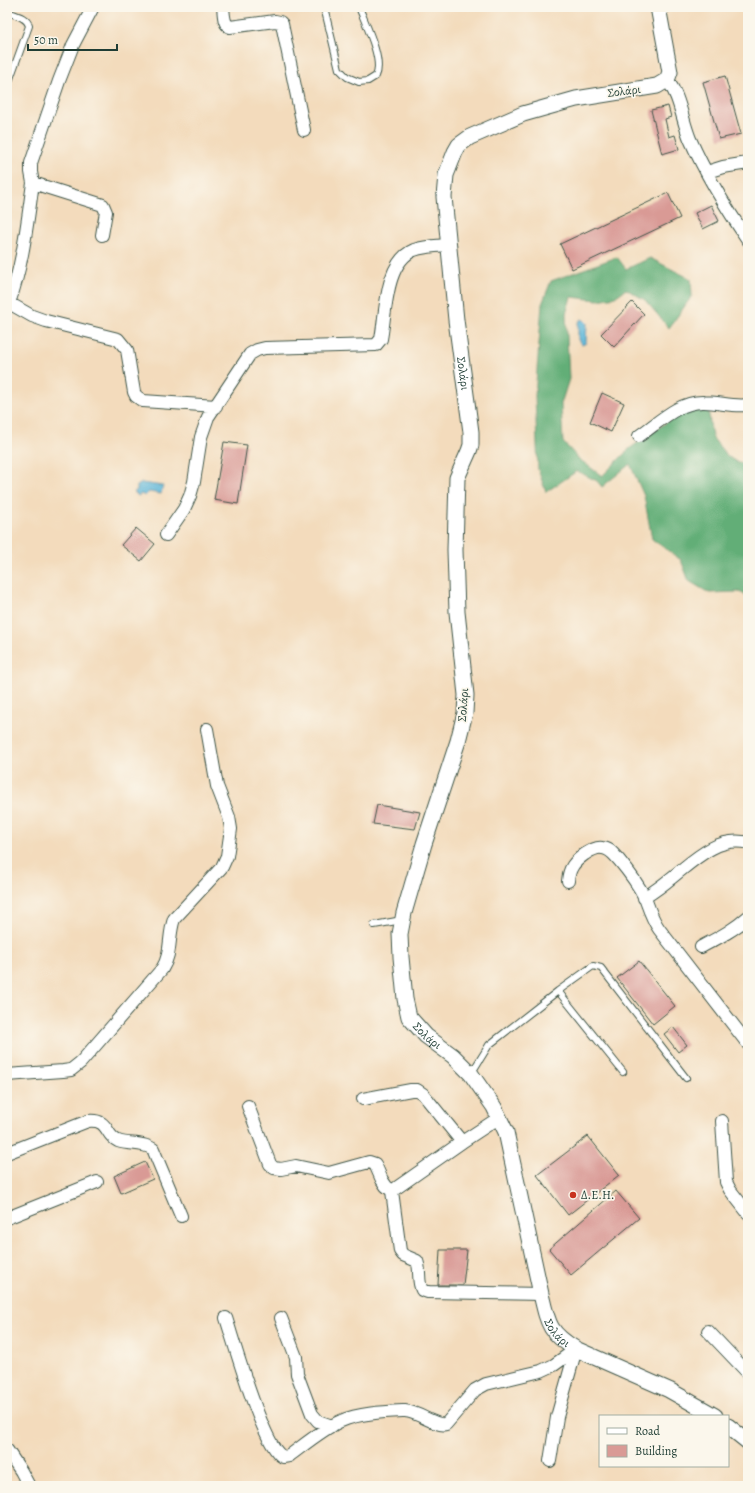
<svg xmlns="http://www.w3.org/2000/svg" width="755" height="1493" viewBox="0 0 755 1493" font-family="Alegreya,serif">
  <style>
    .forest { fill: #62ae77; stroke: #407656 }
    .water { fill: #59b3d7; stroke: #3c7886 }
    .building { fill: #d99a95 }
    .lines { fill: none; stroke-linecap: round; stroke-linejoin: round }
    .service-casing { stroke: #3f5548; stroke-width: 8 }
    .minor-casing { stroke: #3f5548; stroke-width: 14 }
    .tertiary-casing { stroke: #3f5548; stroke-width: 17 }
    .service { stroke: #fff; stroke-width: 6 }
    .minor { stroke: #fff; stroke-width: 12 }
    .tertiary { stroke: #fff; stroke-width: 15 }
    .poi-dot { fill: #c8321e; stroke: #fbf7ec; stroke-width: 1.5 }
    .labels { text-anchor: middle; stroke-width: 3.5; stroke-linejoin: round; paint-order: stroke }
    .street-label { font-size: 12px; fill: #1f3d34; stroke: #fbf7ec }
    .poi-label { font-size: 12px; fill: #1f3d34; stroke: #fbf7ec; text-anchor: start }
  </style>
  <rect width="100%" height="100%" fill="#fbf7ec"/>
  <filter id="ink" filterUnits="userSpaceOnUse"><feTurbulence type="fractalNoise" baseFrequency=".025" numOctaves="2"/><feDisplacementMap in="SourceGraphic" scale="8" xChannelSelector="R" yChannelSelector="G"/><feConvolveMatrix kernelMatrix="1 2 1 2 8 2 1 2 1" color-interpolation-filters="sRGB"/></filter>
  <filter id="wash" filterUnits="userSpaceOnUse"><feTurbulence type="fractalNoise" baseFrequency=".012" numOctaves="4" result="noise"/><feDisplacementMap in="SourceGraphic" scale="16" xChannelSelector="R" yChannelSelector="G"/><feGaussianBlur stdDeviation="0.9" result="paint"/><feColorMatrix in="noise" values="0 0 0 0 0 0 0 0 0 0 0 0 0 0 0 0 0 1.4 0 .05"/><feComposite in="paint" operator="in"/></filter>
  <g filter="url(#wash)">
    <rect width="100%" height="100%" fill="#f3dbbc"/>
    <path class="forest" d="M617 257 626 269 650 258 691 279 692 296 669 328 645 300 626 289 615 297 598 300 571 297 566 314 569 379 561 404 563 442 579 459 602 476 629 449 670 420 691 409 708 408 712 437 727 456 738 463H748V596L739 592 709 593 689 581 681 560 652 539 644 496 630 464 602 487 597 481 577 471 546 492 538 470 535 396 542 304 551 281Z"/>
    <path class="water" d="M581 319 584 320 587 323 586 343 582 345 578 340V323Z
      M142 483 163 486 161 494 149 492 145 496 141 494 138 496 134 492 137 490V486Z"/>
    <g id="blocks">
      <path class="building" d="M725 76 741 134 719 139 703 82Z
        M668 106 671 117 665 119 669 137 675 135 679 149 662 154 651 110Z
        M668 193 680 218 572 269 560 244Z
        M711 205 719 221 703 229 695 213Z
        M632 302 644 314 614 347 601 334Z
        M602 393 624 403 611 432 590 422Z
        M224 442 247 445 238 504 214 500Z
        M136 528 155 544 141 561 121 545Z
        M377 805 420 812 415 829 373 824Z
        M639 961 675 1006 653 1024 617 978Z
        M673 1027 687 1045 678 1052 664 1034Z
        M588 1136 619 1175 568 1215 537 1175Z
        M145 1162 153 1179 121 1193 114 1176Z
        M616 1191 639 1218 571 1275 549 1249Z
        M440 1250H467L463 1285H438Z"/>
    </g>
  </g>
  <g filter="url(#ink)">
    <use href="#blocks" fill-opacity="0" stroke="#3f5548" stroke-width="1"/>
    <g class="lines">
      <g class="service-casing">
        <path id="service" d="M324 7 339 69 347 77 359 82 368 81 376 76C384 60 365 23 359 7
          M7 12C15 15 27 17 29 26L7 87
          M374 925 402 920
          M558 991 623 1072
          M471 1074 489 1045 558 991 593 966 601 968 686 1078"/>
      </g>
      <g class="minor-casing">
        <path id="minor" d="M223 7C224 14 223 24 230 27L275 21 280 22 282 24 304 130
          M667 80C680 96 682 120 690 139 706 175 726 208 748 240
          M707 172 723 167 748 163
          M33 183 31 172V163L59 81 73 45 93 7
          M102 235 106 212 103 205 33 183C27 224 23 264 9 303L32 316 46 321 118 339 127 350 134 392 136 396 143 401 216 406
          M639 436C658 423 679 401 704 402 719 402 733 407 748 405
          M166 535 184 509 190 496 194 482 201 437 208 417 250 354 257 350 265 348 376 345 381 339C386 313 385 262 414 250 425 246 437 246 448 245
          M568 881C569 868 574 862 585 854 590 851 596 847 602 848 610 848 614 855 619 860 629 872 638 884 645 898 649 909 652 919 659 929L748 1044
          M644 898C653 892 662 886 670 879 692 862 717 835 748 843
          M701 947C718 938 734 930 748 917
          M7 1075 63 1071 71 1070 81 1062 162 969C172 954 168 936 174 919L222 867 227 856 231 829 229 817 217 786 207 729
          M363 1099 411 1090H417L423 1094 462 1142
          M248 1106 270 1164 274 1168 281 1169 296 1166 329 1173 369 1162 375 1164 382 1180 386 1186 392 1191 400 1251 403 1255 417 1261C421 1270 417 1281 422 1290L428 1292 541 1294
          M722 1121 726 1182 730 1190 748 1213
          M7 1153 88 1121C110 1119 104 1135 118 1141 129 1145 143 1142 153 1149L181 1216
          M392 1191 462 1142 500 1117
          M7 1218 97 1182
          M226 1318C234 1342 263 1447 283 1457L289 1456C304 1445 324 1428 341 1421 359 1413 385 1412 405 1411 419 1412 436 1427 446 1424L475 1390 486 1384 541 1371 554 1365 576 1349
          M281 1318 296 1357 297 1374 312 1414 318 1421 332 1426
          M708 1331 748 1373
          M7 1450 21 1471 29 1486
          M550 1461 557 1417 576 1349"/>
      </g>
      <g class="tertiary-casing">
        <g id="tertiary">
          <path id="s1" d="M658 7 670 72 667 80 657 86 576 99 523 114 470 137 459 145 455 152 446 175 444 197 456 320 471 432V445L469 451 457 478 455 550 457 612 466 695 465 713 458 741 424 844 404 913 400 934 401 957 405 999 409 1017 426 1036 453 1056 471 1074 494 1107 506 1132 541 1294C548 1324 549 1333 576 1349L669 1390 715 1416"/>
          <path d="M728 1426 748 1442"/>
        </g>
      </g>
      <use href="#service" class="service"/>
      <use href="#minor" class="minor"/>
      <use href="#tertiary" class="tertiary"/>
    </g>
  </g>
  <circle class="poi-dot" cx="573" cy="1195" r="4"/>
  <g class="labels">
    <g class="street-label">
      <text transform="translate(624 91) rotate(-7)" y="4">Σολάρι</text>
      <text dy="4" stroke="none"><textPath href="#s1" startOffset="527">Σολάρι</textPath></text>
      <text transform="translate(463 705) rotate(-86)" y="4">Σολάρι</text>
      <text dy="4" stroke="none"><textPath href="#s1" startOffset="1211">Σολάρι</textPath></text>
      <text dy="4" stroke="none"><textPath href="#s1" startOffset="1546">Σολάρι</textPath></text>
    </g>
    <g class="poi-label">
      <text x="581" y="1199">Δ.Ε.Η.</text>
    </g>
  </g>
  <rect width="755" height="1493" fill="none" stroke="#fbf7ec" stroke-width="24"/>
  <rect x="599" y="1415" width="130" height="52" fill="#fbf7ec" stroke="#a3ada2"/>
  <rect x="607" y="1428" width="20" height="6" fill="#ffffff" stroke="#a3ada2"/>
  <text x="635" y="1435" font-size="12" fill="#1f3d34">Road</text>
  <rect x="607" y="1445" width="20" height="12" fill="#d99a95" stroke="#a3ada2"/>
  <text x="635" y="1455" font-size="12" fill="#1f3d34">Building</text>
  <path d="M28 44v6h89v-6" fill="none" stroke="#1f3d34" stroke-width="2"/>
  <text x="34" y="44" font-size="12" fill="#1f3d34" stroke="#fbf7ec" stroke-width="3" paint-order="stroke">50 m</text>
</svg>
